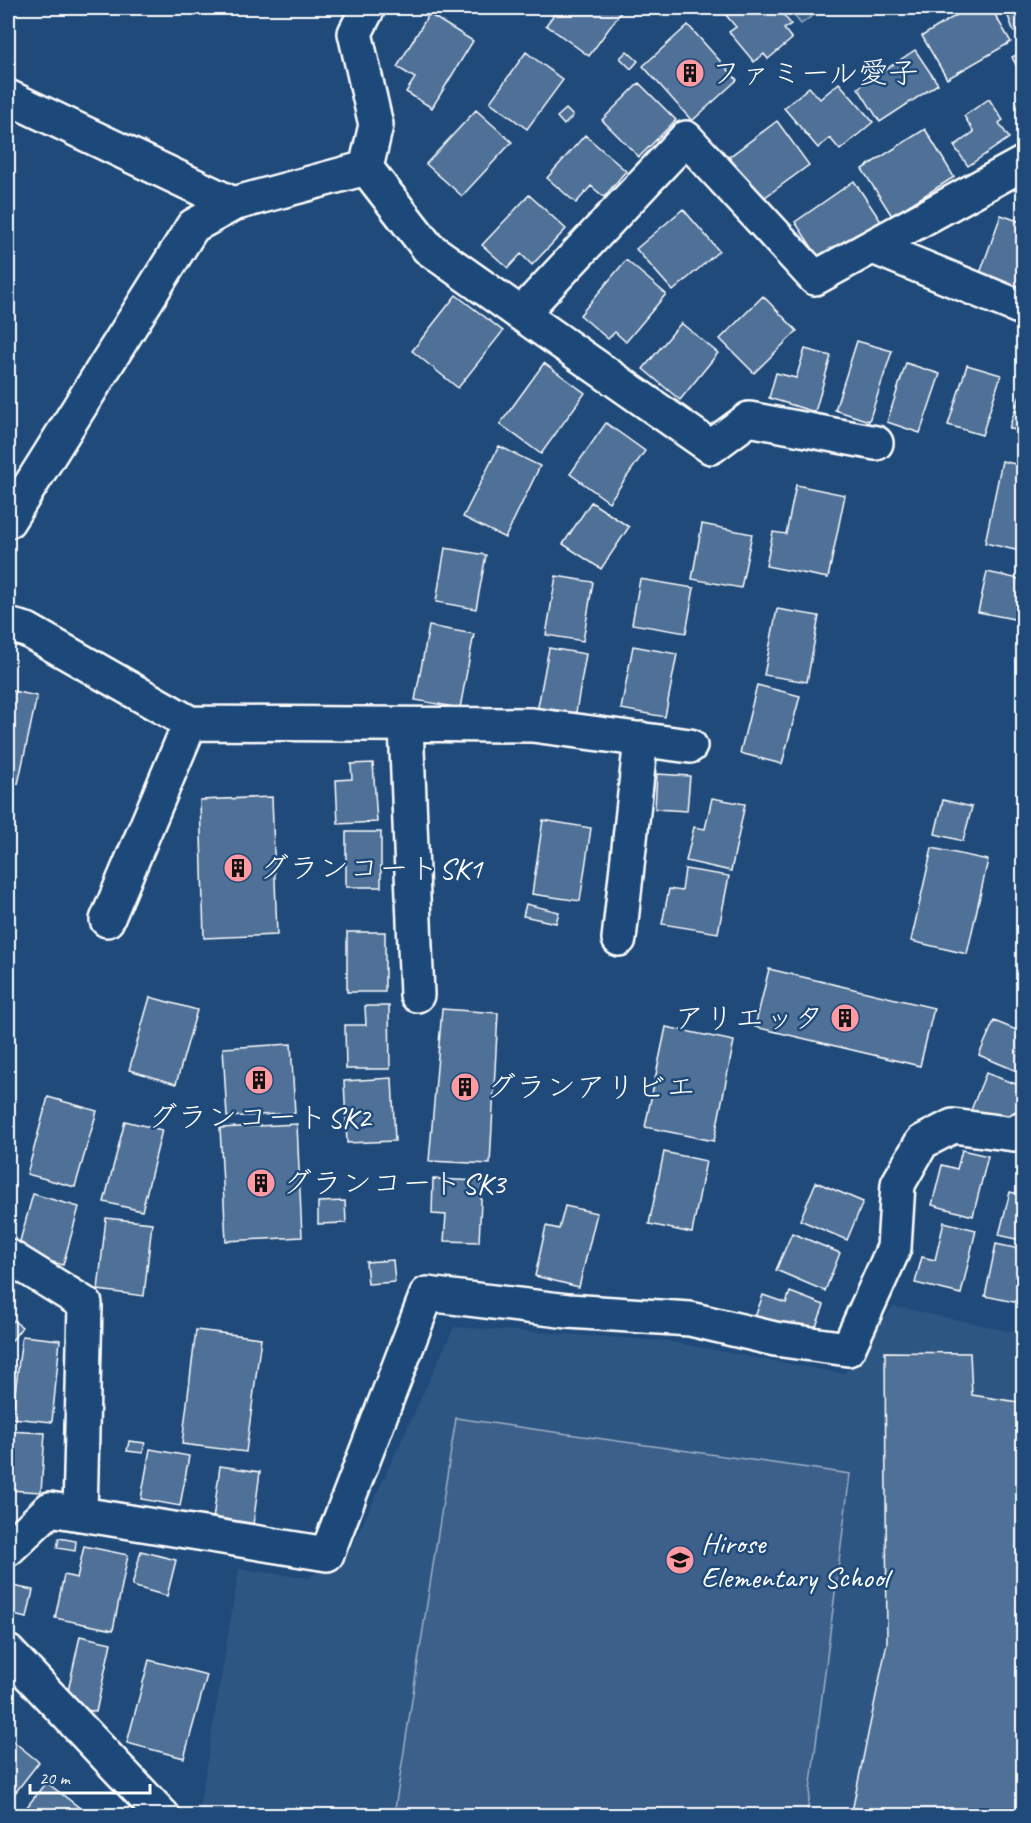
<svg xmlns="http://www.w3.org/2000/svg" width="1031" height="1823" viewBox="0 0 1031 1823" font-family="Caveat,'Klee One',sans-serif">
  <style>
    .built { fill: #2e5683 }
    .green { fill: #3c618b; stroke: #9eb0c5; stroke-width: 1.5 }
    .building { fill: #507197; stroke: #fff; stroke-width: 1.5 }
    .lines { fill: none; stroke-linecap: round; stroke-linejoin: round }
    .minor-casing { stroke: #fff; stroke-width: 38 }
    .minor { stroke: #1f4a7a; stroke-width: 33 }
    .labels { text-anchor: middle; stroke-width: 5; stroke-linejoin: round; paint-order: stroke }
    .poi-label { font-size: 30px; fill: #fff; stroke: #1f4a7a; text-anchor: start }
  </style>
  <rect width="100%" height="100%" fill="#1f4a7a"/>
  <filter id="ink" filterUnits="userSpaceOnUse"><feTurbulence type="fractalNoise" baseFrequency=".0167" numOctaves="2"/><feDisplacementMap in="SourceGraphic" scale="12" xChannelSelector="R" yChannelSelector="G"/><feConvolveMatrix kernelMatrix="1 2 1 2 8 2 1 2 1" color-interpolation-filters="sRGB"/></filter>
  <g filter="url(#ink)">
    <path class="built" d="M893 1306 1023 1334V1815L198 1816 239 1569 308 1578 350 1551 454 1327 666 1341 844 1374Z"/>
    <path class="green" d="M788 8H823L801 24Z
      M456 1418 850 1474 807 1815H394Z"/>
    <path class="building" d="M559 8H624L589 56 546 25Z
      M720 8H778L791 24 784 29 792 39 768 59 764 54 754 62 729 32 736 27Z
      M957 8H991L1011 42 947 79 922 36 960 13Z
      M1005 8H1024V28L1014 32Z
      M429 14 473 41 432 108 406 92 415 78 397 67Z
      M688 25 737 80 692 121 643 66Z
      M915 50 938 84 880 122 858 88Z
      M627 51 638 61 631 69 620 58Z
      M1024 51V80L1012 57Z
      M526 52 563 80 527 129 490 102Z
      M639 83 676 120 639 157 602 120Z
      M839 83 873 122 840 150 830 138 818 148 784 108 809 87 820 99Z
      M989 99 1003 120 999 123 1009 138 968 166 954 146 974 132 964 116Z
      M566 109 573 116 564 125 557 117Z
      M476 110 512 142 462 196 426 164Z
      M777 121 809 165 761 200 729 157Z
      M925 129 954 177 892 216 862 169Z
      M585 135 626 171 604 197 591 186 576 203 547 178Z
      M854 181 882 223 823 264 795 222Z
      M529 195 566 229 532 265 521 254 508 268 482 245Z
      M683 209 719 251 673 291 636 249Z
      M1001 215 1024 223V271L1016 290 979 276Z
      M626 260 666 294 626 342 615 332 608 339 580 315Z
      M456 295 503 331 458 388 412 351Z
      M763 296 797 331 754 373 720 339Z
      M681 323 718 353 680 400 643 369Z
      M857 341 892 351 869 421 835 410Z
      M805 349 831 356 815 412 769 398 776 373 796 378Z
      M544 363 585 393 541 454 500 424Z
      M906 363 940 374 920 433 887 422Z
      M967 365 1001 375 982 435 948 425Z
      M1024 384V433L1009 428Z
      M606 423 645 451 609 502 570 474Z
      M499 446 540 466 505 538 463 517Z
      M1002 461 1024 466V552L985 543Z
      M796 485 845 495 828 578 766 566 773 532 786 534Z
      M591 502 629 527 601 569 563 544Z
      M702 524 752 534 741 588 692 579Z
      M445 548 486 555 476 609 436 602Z
      M987 572 1024 580V621L978 612Z
      M556 576 593 582 583 641 546 635Z
      M640 579 694 588 686 633 632 624Z
      M777 609 819 616 807 682 764 675Z
      M429 626 474 634 460 708 415 700Z
      M633 646 677 654 665 717 621 709Z
      M549 648 586 654 575 718 537 712Z
      M757 685 800 696 782 764 740 753Z
      M8 690 37 696 18 784 8 782Z
      M373 763 377 822 338 824 336 780 352 779 351 764Z
      M657 774 690 776 687 811 655 809Z
      M272 797 277 935 204 938 200 800Z
      M712 798 745 804 731 871 686 861 694 827 705 829Z
      M943 800 972 807 963 841 935 834Z
      M543 820 591 828 580 901 532 894Z
      M346 832H381V887H346Z
      M932 848 988 860 967 954 911 941Z
      M685 869 729 876 718 933 662 924 669 889 682 891Z
      M8 876 15 878 8 905Z
      M526 904 559 912 556 923 523 916Z
      M347 932H385V992H347Z
      M769 969 934 1008 920 1066 755 1027Z
      M150 997 197 1010 176 1084 129 1070Z
      M365 1006H389L390 1069H346L345 1025H366Z
      M442 1009 498 1013 490 1164 429 1161Z
      M994 1021 1024 1033V1074L979 1055Z
      M666 1027 734 1041 714 1141 645 1127Z
      M291 1044 295 1113 227 1117 223 1048Z
      M986 1073 1024 1087V1095L1012 1125 971 1110Z
      M392 1078 395 1141 347 1143 344 1081Z
      M48 1097 97 1111 75 1187 27 1174Z
      M125 1121 162 1130 142 1211 104 1202Z
      M297 1124 302 1237 226 1241 220 1128Z
      M962 1150 988 1156 973 1216 932 1205 942 1165 957 1169Z
      M664 1152 706 1161 692 1233 649 1224Z
      M433 1179 482 1181 479 1242 444 1241 446 1215 432 1214Z
      M816 1182 863 1202 847 1240 800 1220Z
      M1010 1192 1023 1195 1024 1194V1241L999 1235Z
      M33 1194 79 1207 63 1265 17 1252Z
      M345 1201 346 1223 318 1224V1202Z
      M565 1206 597 1213 579 1287 535 1276 546 1226 559 1229Z
      M106 1218 152 1223 144 1296 98 1290Z
      M944 1222 976 1230 961 1294 915 1283 922 1257 935 1260Z
      M792 1233 840 1253 825 1291 776 1270Z
      M996 1244 1024 1250V1304L985 1296Z
      M393 1260 395 1282 368 1284 366 1262Z
      M790 1292 824 1305 811 1340 754 1320 763 1295 786 1303Z
      M8 1317 22 1327 8 1346Z
      M196 1330 261 1338 246 1452 182 1444Z
      M22 1336 60 1340 52 1422 12 1418Z
      M885 1352 970 1353 972 1395 1024 1403V1816H851L887 1643Z
      M8 1431 45 1433 41 1492 8 1490Z
      M129 1441 145 1443 143 1453 127 1451Z
      M150 1449 189 1456 180 1506 141 1499Z
      M220 1466 260 1472 252 1533 212 1527Z
      M59 1538 76 1541 75 1551 57 1548Z
      M84 1546 128 1555 113 1630 55 1618 64 1575 77 1578Z
      M141 1551 176 1560 167 1596 132 1586Z
      M8 1585 33 1590 27 1618 8 1614Z
      M80 1636 111 1643 96 1712 65 1705Z
      M149 1660 207 1675 184 1758 127 1743Z
      M8 1737 39 1762 8 1802Z
      M46 1782 85 1812 82 1816H20Z"/>
    <g class="lines">
      <g class="minor-casing">
        <path id="minor" d="M8 97 233 204
          M366 168 376 125 355 33 368 8
          M873 247 1024 309
          M521 314 711 447 749 419 876 443
          M8 521 193 226 233 204 366 168 428 248 521 314 686 138 815 278 1024 163
          M8 625 27 630 190 723 107 920
          M190 723 532 725 690 746
          M406 725 417 995
          M619 939 641 739
          M8 1256 85 1304 80 1514
          M8 1549 50 1509 327 1554 427 1294 568 1311 690 1319 775 1339 848 1349 894 1248 898 1184 922 1142 953 1126 1014 1134 1024 1127
          M8 1652 163 1816"/>
      </g>
      <use href="#minor" class="minor"/>
    </g>
  </g>
  <defs>
    <g id="building-disc" transform="scale(1.5)"><circle r="9.5" fill="#ff9aa2" stroke="#1f4a7a"/><path d="M-4-6H4V6H1V3H-1V6H-4ZM-2.5-4.3h1.7v1.8h-1.7ZM.8-4.3h1.7v1.8H.8ZM-2.5-1h1.7V.8h-1.7ZM.8-1h1.7V.8H.8Z" fill="#111"/></g>
    <g id="school-disc" transform="scale(1.5)"><circle r="9.5" fill="#ff9aa2" stroke="#1f4a7a"/><path d="M0-5L7-2L0 1L-7-2ZM-4 1L0 2.5L4 1V4Q0 6-4 4Z" fill="#111"/></g>
  </defs>
  <g fill-rule="evenodd">
    <use href="#building-disc" x="690" y="73"/>
    <use href="#building-disc" x="238" y="868"/>
    <use href="#building-disc" x="845" y="1018"/>
    <use href="#building-disc" x="259" y="1080"/>
    <use href="#building-disc" x="465" y="1087"/>
    <use href="#building-disc" x="261" y="1183"/>
    <use href="#school-disc" x="680" y="1560"/>
  </g>
  <g class="labels">
    <g class="poi-label">
      <text x="711" y="83">ファミール愛子</text>
      <text x="259" y="878">グランコートSK1</text>
      <text x="824" y="1028" text-anchor="end">アリエッタ</text>
      <text x="486" y="1097">グランアリビエ</text>
      <text x="259" y="1127" text-anchor="middle">グランコートSK2</text>
      <text x="282" y="1193">グランコートSK3</text>
      <text x="701" y="1553">Hirose<tspan x="701" dy="34">Elementary School</tspan></text>
    </g>
  </g>
  <rect width="1031" height="1823" fill="none" stroke="#1f4a7a" stroke-width="30"/>
  <rect x="15" y="15" width="1001" height="1793" fill="none" stroke="#fff" stroke-width="2" filter="url(#ink)"/>
  <path d="M30 1784v9h120v-9" fill="none" stroke="#ffffff" stroke-width="3"/>
  <text x="39" y="1784" font-size="18" fill="#ffffff" stroke="#1f4a7a" stroke-width="4.5" paint-order="stroke">20 m</text>
</svg>
